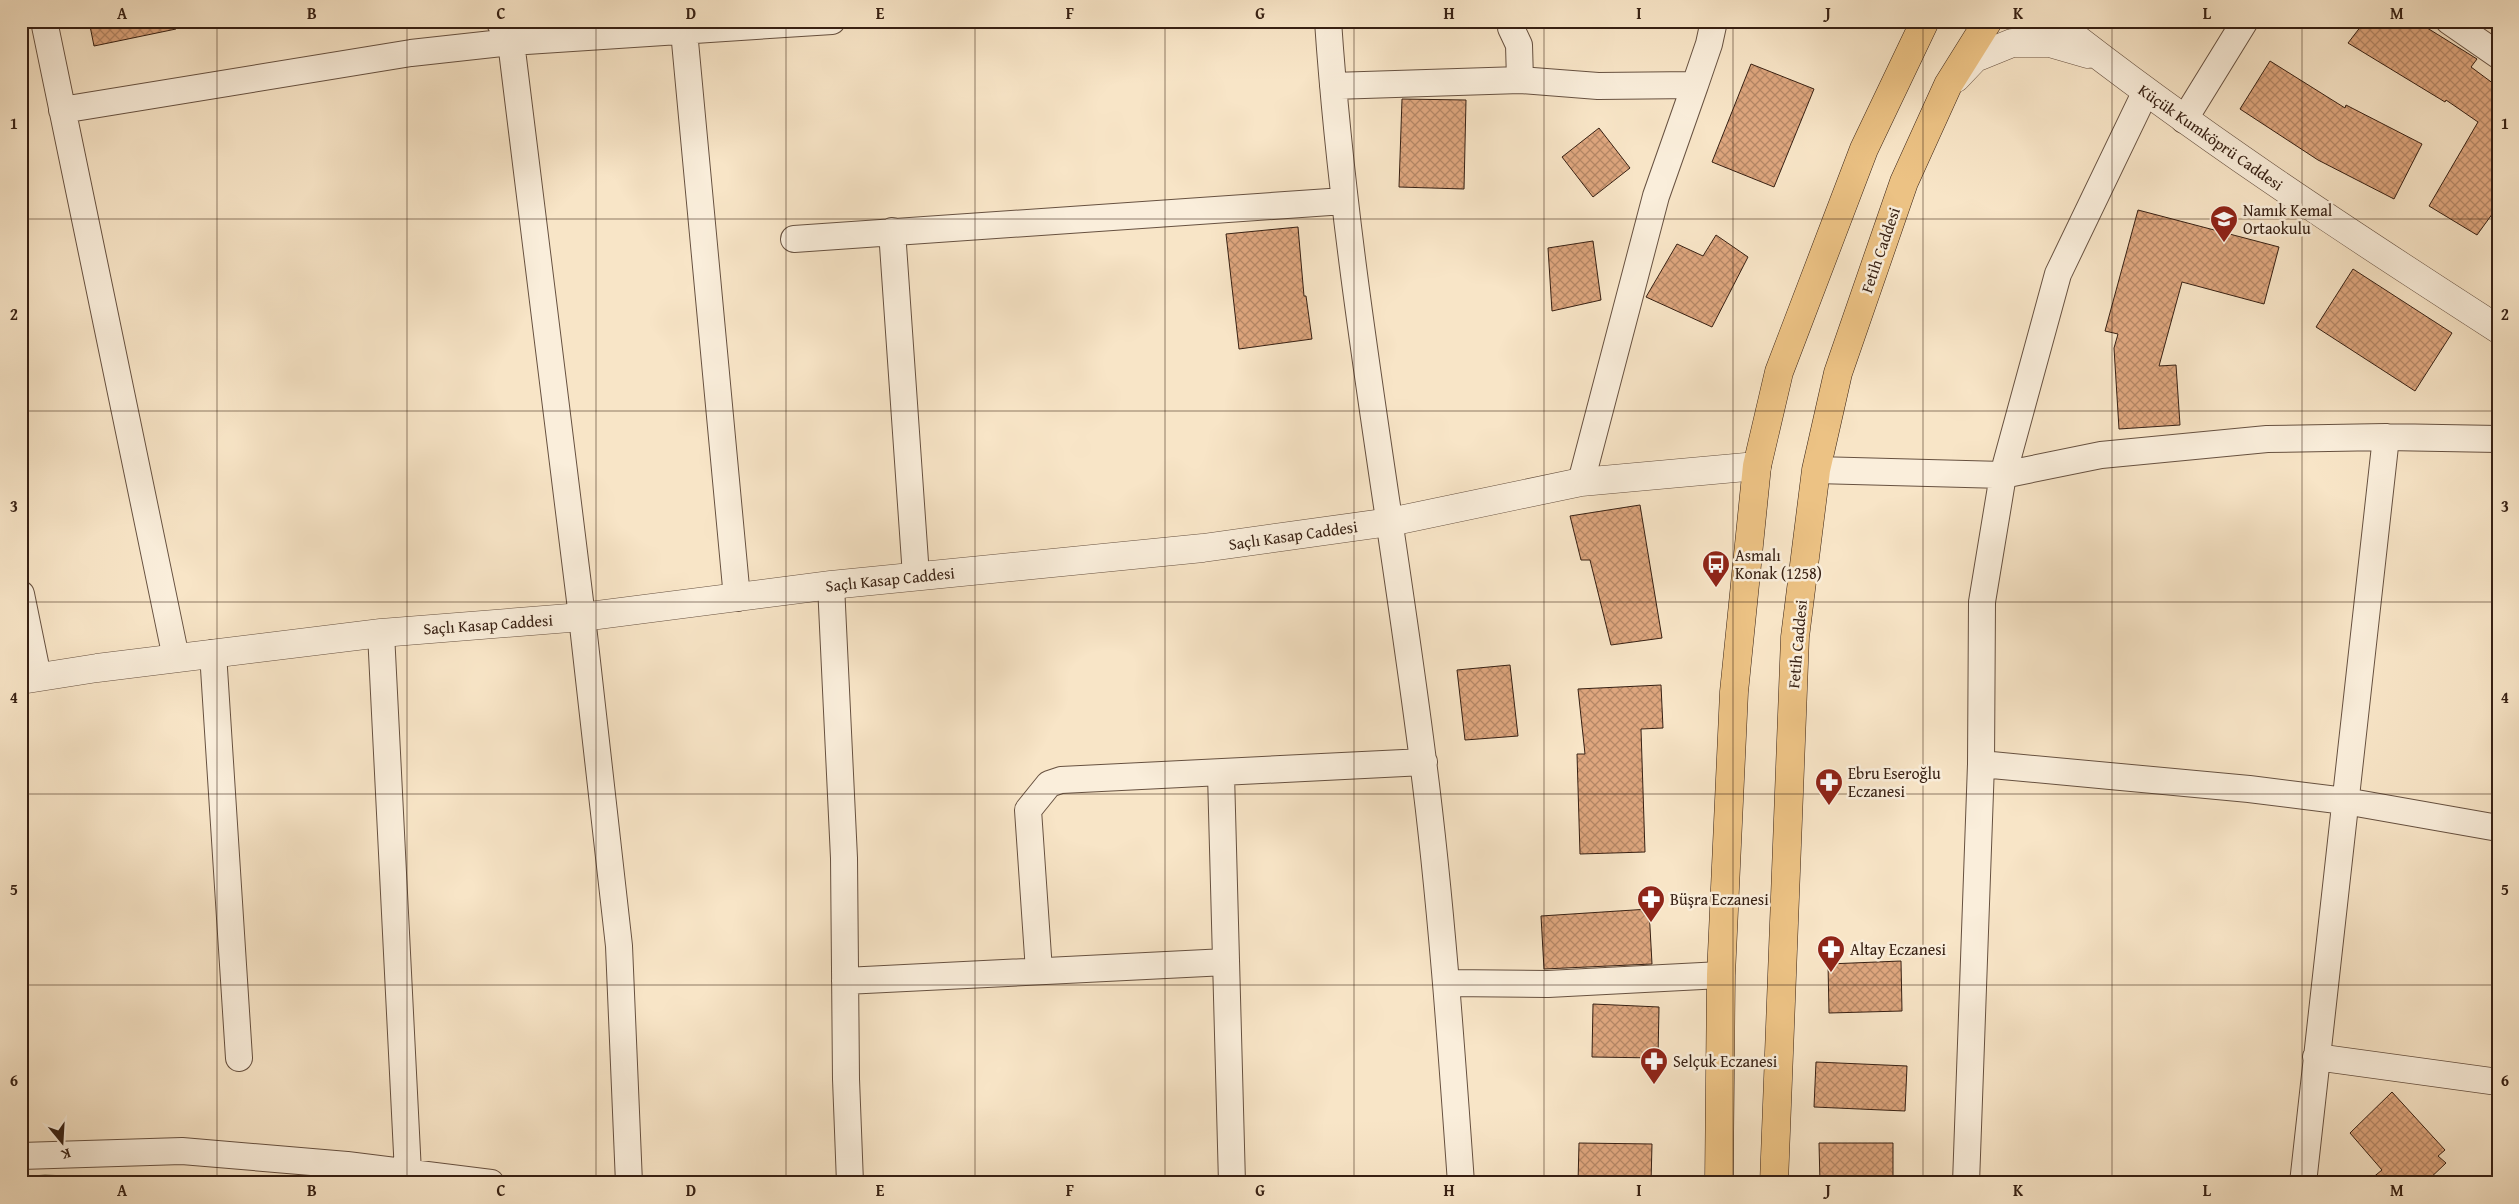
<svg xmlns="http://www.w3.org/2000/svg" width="2519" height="1204" viewBox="0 0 2519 1204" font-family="'Gentium Book Plus',serif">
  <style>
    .park { fill: url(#park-tufts); stroke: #7a7254 }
    .building { fill: url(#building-cross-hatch); stroke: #372013 }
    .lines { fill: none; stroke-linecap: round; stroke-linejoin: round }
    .minor-casing { stroke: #675140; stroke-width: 28 }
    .tertiary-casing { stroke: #675140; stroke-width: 29 }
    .primary-casing { stroke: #372013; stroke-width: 29 }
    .minor { stroke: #faeedb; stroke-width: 26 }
    .tertiary { stroke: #faeedb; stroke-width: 28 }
    .primary { stroke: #ecc284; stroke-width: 28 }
    .grid { fill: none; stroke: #372013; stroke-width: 1; stroke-opacity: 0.55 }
    .labels { text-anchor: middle; stroke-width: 5; stroke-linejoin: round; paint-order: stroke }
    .street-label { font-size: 16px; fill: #372013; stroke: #faeedb }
    .poi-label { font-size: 16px; fill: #372013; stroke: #faeedb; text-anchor: start }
    .neatline { fill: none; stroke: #372013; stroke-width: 2 }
    .grid-label { font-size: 16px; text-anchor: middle; font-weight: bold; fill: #372013 }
  </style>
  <defs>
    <pattern id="park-tufts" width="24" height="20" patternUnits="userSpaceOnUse" patternTransform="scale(1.25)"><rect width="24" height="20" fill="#bec495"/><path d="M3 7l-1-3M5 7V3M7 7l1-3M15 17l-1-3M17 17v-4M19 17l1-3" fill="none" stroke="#a4a880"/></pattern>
    <pattern id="building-cross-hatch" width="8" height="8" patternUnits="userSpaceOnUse" patternTransform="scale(1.25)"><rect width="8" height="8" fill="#dea67e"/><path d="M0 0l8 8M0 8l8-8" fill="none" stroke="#b58766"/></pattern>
  </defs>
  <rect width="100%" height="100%" fill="#f8e5c7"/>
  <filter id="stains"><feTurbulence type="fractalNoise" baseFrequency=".004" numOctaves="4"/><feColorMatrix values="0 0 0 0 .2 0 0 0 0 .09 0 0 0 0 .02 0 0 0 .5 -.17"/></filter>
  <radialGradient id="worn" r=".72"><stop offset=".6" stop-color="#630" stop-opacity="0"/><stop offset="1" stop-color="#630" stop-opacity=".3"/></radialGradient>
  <path class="park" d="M45 1175 218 1183H21V1177Z"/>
  <path class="building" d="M89 21H175L176 29 94 46Z
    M2365 21H2416L2477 59 2471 67 2498 87V206L2477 235 2429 206 2478 122 2446 100 2445 102 2348 43Z
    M2270 61 2345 108 2346 105 2422 144 2394 199 2318 160 2240 109Z
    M1751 64 1814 89 1774 187 1712 162Z
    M1402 99 1466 100 1464 189 1399 187Z
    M1599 128 1630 168 1593 197 1562 157Z
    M2138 210 2279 247 2264 304 2182 282 2159 366 2176 365 2180 425 2119 429 2114 348 2118 334 2105 331Z
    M1298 227 1304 296H1306L1312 339 1239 349 1226 234Z
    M1716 235 1748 257 1712 327 1646 297 1677 244 1703 256Z
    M1593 241 1601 300 1552 311 1548 248Z
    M2353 269 2452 333 2415 391 2316 327Z
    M1640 505 1662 638 1611 645 1590 560H1581L1570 516Z
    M1510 665 1518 736 1465 740 1457 670Z
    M1661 685 1663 728 1641 729 1645 852 1580 854 1577 754H1585L1578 689Z
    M1649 909 1652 964 1544 969 1541 916Z
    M1901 961 1902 1011 1829 1013 1828 964Z
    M1593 1004 1659 1007 1658 1058 1592 1057Z
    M1816 1062 1907 1066 1905 1111 1814 1107Z
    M2392 1092 2445 1150 2438 1156 2446 1163 2425 1183H2366L2382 1170 2350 1133Z
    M1579 1143 1652 1144 1651 1183H1578Z
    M1819 1143H1893V1183H1820Z"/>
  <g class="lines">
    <g class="minor-casing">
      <path id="minor" d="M44 21 176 658
        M499 21 511 42 582 617 619 946 629 1183
        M1328 21C1345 270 1392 515 1423 761 1441 901 1451 1042 1461 1183
        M1511 21V28L1519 45 1520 80
        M2449 21 2498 55
        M684 31 737 598
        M1333 86 1520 80 1598 86 1695 85 1709 44 1714 21
        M62 110 411 53 511 42 832 21
        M2184 120 2245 21
        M892 231 916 576
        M794 239 1344 201
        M1816 470 2003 475 2101 455 2267 439 2386 437 2498 439
        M1581 482 1656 196 1695 85
        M831 585 844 858 846 1079 850 1183
        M21 594 38 677
        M381 633 408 1173
        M213 653 239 1058
        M1981 764 2249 789 2345 801 2498 828
        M1221 774 1232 1183
        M1039 971 1028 810 1049 784 1061 780 1424 762
        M845 981 1226 962
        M1447 983 1548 984 1721 975
        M2316 1057 2498 1082
        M21 1156 182 1151 347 1165 491 1183
        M1966 1183 1981 764 1982 602 2003 475 2058 274 2146 91
        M2303 1183 2386 437"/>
    </g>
    <g class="tertiary-casing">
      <path id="tertiary" d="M2054 21C2196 133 2346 231 2498 329
        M1956 78 1975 58 2012 43H2050L2088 54
        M21 680 97 668 381 633 582 617 831 585 1203 548 1390 522 1581 482 1757 466"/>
    </g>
    <g class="primary-casing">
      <path id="primary" d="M1719 1183 1721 975 1734 692 1757 466 1779 372 1864 149 1925 21
        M1774 1183 1795 637 1816 470 1838 373 1904 182 1948 85 1988 21"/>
    </g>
    <use href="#minor" class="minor"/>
    <use href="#tertiary" class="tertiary"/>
    <use href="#primary" class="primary"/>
  </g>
  <path class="grid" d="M217 21V1183M407 21V1183M596 21V1183M786 21V1183M975 21V1183M1165 21V1183M1354 21V1183M1544 21V1183M1733 21V1183M1923 21V1183M2112 21V1183M2302 21V1183M21 219H2498M21 411H2498M21 602H2498M21 794H2498M21 985H2498"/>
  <defs>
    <g id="school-pin" transform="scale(1.4375)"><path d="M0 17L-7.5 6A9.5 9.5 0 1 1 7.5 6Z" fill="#8f2418" stroke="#faeedb"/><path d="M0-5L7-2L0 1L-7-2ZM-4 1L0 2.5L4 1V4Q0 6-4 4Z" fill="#fff"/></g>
    <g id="bus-pin" transform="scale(1.4375)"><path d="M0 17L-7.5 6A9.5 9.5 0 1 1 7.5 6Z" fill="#8f2418" stroke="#faeedb"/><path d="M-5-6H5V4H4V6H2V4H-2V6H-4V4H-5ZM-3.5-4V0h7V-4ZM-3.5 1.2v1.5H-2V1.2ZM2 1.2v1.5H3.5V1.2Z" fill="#fff"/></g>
    <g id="pharmacy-pin" transform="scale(1.4375)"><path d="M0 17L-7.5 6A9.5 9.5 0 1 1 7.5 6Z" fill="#8f2418" stroke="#faeedb"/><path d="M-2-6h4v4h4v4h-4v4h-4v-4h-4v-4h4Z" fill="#fff"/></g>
  </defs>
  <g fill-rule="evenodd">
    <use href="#school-pin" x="2224" y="219"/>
    <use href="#bus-pin" x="1716" y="564"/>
    <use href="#pharmacy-pin" x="1829" y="782"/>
    <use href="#pharmacy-pin" x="1651" y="899"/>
    <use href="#pharmacy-pin" x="1831" y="949"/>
    <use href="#pharmacy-pin" x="1654" y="1061"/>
  </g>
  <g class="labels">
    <g class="street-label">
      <text transform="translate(2211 137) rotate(35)" y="6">Küçük Kumköprü Caddesi</text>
      <text transform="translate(1880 250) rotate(-71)" y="6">Fetih Caddesi</text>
      <text transform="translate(1293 535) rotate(-8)" y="6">Saçlı Kasap Caddesi</text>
      <text transform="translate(890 579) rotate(-6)" y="6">Saçlı Kasap Caddesi</text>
      <text transform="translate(488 624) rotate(-4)" y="6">Saçlı Kasap Caddesi</text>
      <text transform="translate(1797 644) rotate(-85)" y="6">Fetih Caddesi</text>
    </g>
    <g class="poi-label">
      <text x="2243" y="216">Namık Kemal<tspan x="2243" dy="18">Ortaokulu</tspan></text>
      <text x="1735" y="561">Asmalı<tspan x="1735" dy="18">Konak (1258)</tspan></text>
      <text x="1848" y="779">Ebru Eseroğlu<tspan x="1848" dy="18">Eczanesi</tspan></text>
      <text x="1670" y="905">Büşra Eczanesi</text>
      <text x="1850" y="955">Altay Eczanesi</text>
      <text x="1673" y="1067">Selçuk Eczanesi</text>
    </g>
  </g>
  <rect width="2519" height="1204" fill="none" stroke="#f8e5c7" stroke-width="55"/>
  <g transform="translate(62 1142) rotate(162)" stroke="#faeedb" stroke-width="4" paint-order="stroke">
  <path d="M0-4L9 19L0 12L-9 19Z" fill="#372013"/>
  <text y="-8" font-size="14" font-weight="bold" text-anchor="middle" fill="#372013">K</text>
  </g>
  <rect x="28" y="28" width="2464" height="1148" class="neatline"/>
  <g class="grid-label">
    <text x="122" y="19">A</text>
    <text x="312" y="19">B</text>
    <text x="501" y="19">C</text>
    <text x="691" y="19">D</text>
    <text x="880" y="19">E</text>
    <text x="1070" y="19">F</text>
    <text x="1260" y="19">G</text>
    <text x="1449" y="19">H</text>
    <text x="1639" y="19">I</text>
    <text x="1828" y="19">J</text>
    <text x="2018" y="19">K</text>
    <text x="2207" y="19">L</text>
    <text x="2397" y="19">M</text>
    <text x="14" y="129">1</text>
    <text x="2505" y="129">1</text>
    <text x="14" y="320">2</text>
    <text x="2505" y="320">2</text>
    <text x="14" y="512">3</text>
    <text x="2505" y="512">3</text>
    <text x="14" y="703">4</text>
    <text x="2505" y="703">4</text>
    <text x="14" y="895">5</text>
    <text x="2505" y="895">5</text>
    <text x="14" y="1086">6</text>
    <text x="2505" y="1086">6</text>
    <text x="122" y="1196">A</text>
    <text x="312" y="1196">B</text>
    <text x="501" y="1196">C</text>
    <text x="691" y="1196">D</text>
    <text x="880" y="1196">E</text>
    <text x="1070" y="1196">F</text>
    <text x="1260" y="1196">G</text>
    <text x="1449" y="1196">H</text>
    <text x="1639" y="1196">I</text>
    <text x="1828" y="1196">J</text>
    <text x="2018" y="1196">K</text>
    <text x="2207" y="1196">L</text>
    <text x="2397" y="1196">M</text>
  </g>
  <rect width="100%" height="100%" filter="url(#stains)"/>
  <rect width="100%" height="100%" fill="url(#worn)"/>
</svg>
